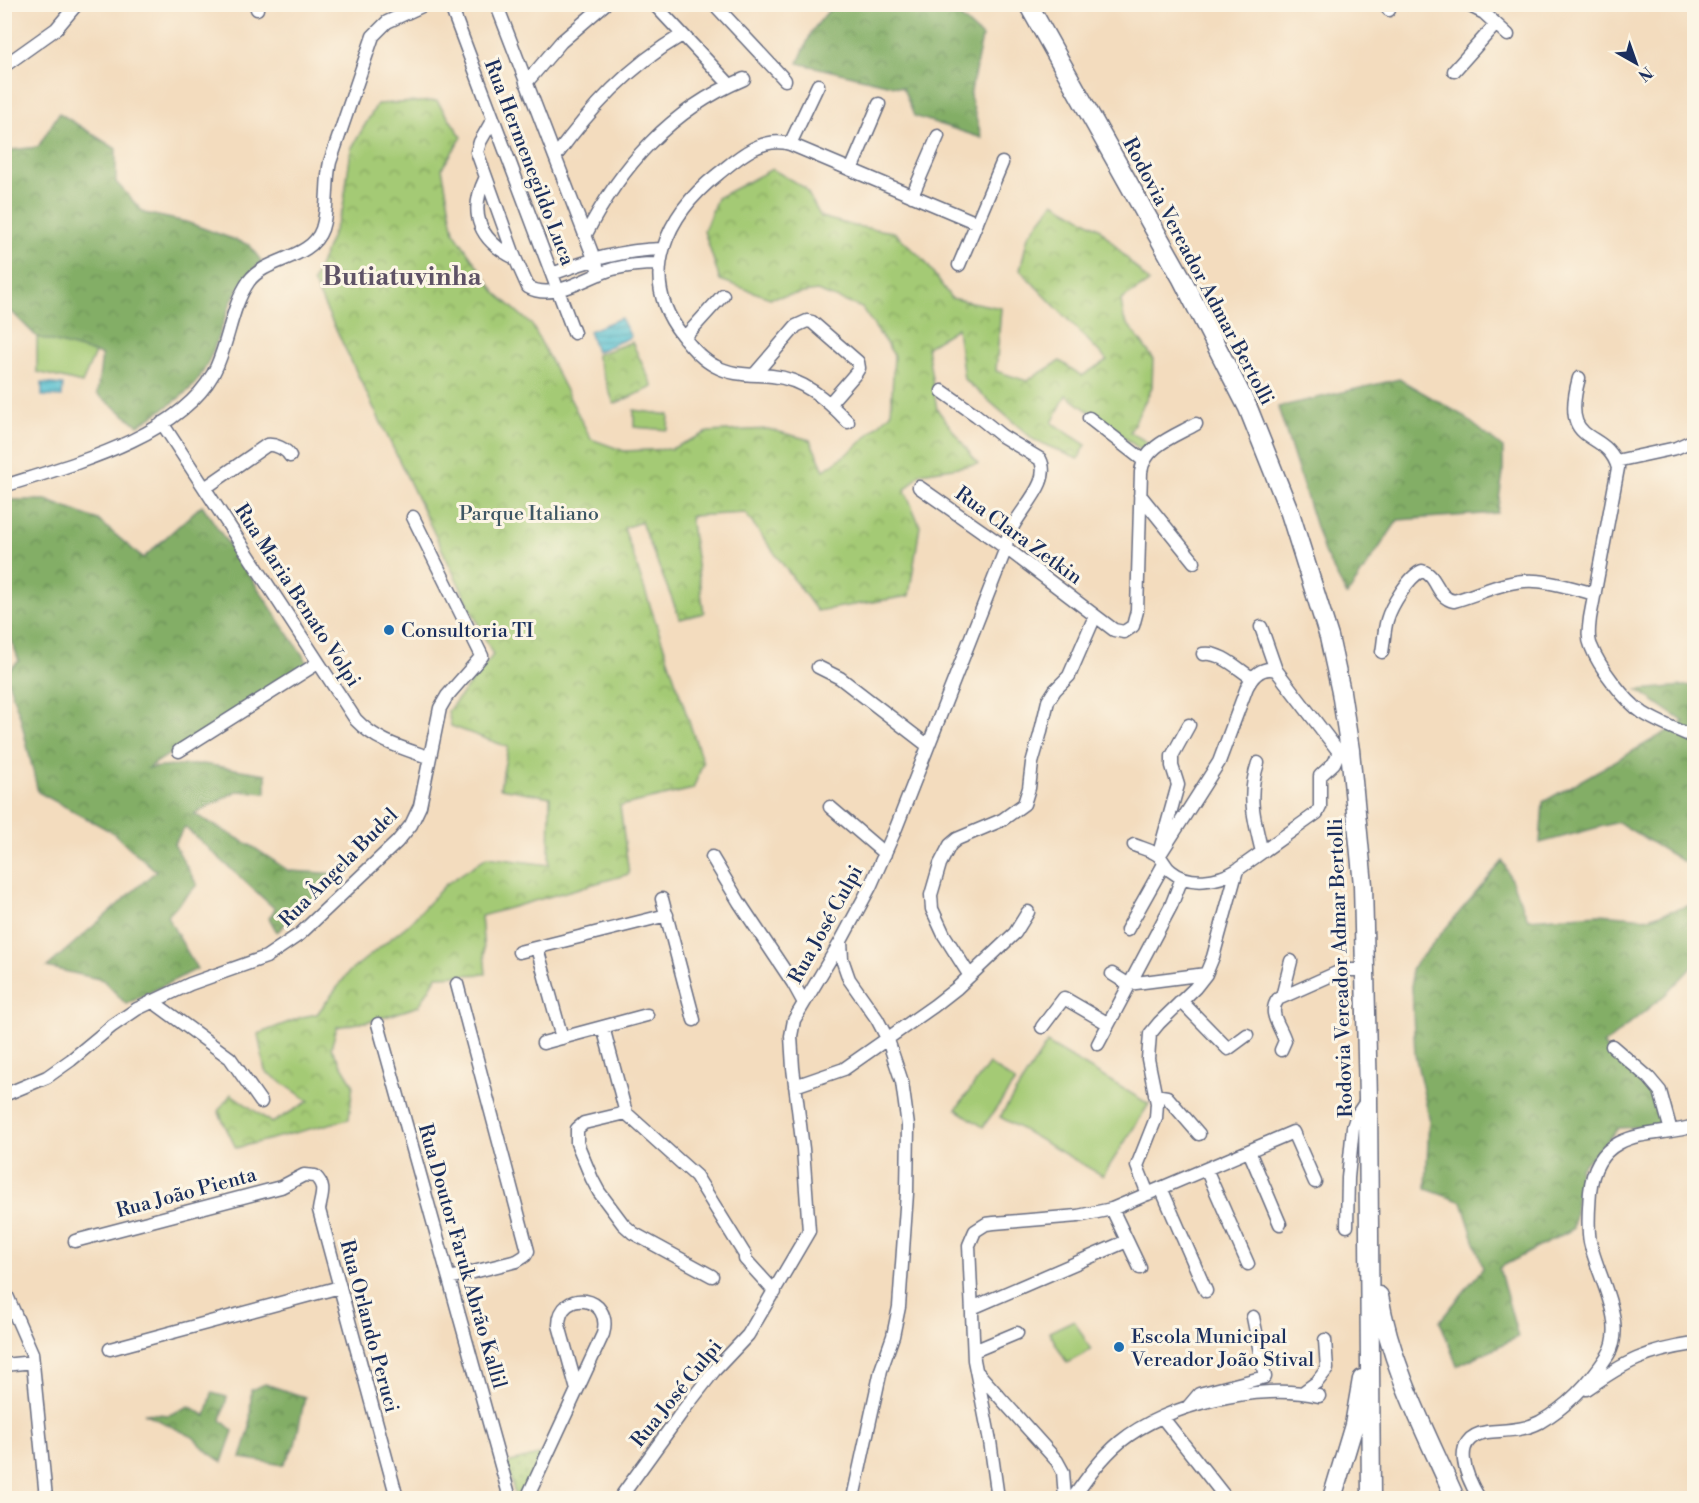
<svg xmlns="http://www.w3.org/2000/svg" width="1699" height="1503" viewBox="0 0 1699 1503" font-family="'Libre Bodoni',serif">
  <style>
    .grass { fill: url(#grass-dots); stroke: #607c69; stroke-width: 1.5 }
    .forest { fill: url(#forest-crowns); stroke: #4f6e62; stroke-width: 1.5 }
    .park { fill: url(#park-crowns); stroke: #607c69; stroke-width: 1.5 }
    .pitch { fill: #a4ca74; stroke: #607c69; stroke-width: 1.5 }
    .water { fill: url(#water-rules); stroke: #397898; stroke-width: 1.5 }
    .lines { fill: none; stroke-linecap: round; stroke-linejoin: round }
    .minor-casing { stroke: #676c80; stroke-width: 15 }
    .highway-casing { stroke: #676c80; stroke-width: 21 }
    .minor { stroke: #fff; stroke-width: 12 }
    .highway { stroke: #fff; stroke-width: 18 }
    .poi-dot { fill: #1f6fb2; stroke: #fcf5e5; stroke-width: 2 }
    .labels { text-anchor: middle; stroke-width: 6; stroke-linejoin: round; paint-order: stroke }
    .street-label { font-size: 20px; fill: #1b2f5e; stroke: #fcf5e5 }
    .park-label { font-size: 20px; fill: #3d5664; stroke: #fcf5e5 }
    .poi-label { font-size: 20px; fill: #1b2f5e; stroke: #fcf5e5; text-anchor: start }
    .district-label { font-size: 26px; font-weight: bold; fill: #5e5266; stroke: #fcf5e5 }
  </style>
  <defs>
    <pattern id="grass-dots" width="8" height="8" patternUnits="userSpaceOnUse" patternTransform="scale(1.5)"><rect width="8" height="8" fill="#a4ca74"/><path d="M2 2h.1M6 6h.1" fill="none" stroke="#85a462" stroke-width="1.8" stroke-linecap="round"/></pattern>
    <pattern id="forest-crowns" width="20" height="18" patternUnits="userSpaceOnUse" patternTransform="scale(1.5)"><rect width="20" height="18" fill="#83ae66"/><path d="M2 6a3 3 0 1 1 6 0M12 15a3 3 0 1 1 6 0" fill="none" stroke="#6a8e57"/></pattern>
    <pattern id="park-crowns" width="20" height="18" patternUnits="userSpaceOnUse" patternTransform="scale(1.5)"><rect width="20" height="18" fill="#a4ca74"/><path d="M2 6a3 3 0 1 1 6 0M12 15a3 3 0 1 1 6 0" fill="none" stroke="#85a462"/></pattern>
    <pattern id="water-rules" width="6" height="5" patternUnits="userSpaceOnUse" patternTransform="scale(1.5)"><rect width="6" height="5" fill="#57c1d2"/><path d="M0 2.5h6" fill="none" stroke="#479dae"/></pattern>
  </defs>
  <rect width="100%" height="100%" fill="#fcf5e5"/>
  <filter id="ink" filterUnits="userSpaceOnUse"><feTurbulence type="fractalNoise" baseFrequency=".0167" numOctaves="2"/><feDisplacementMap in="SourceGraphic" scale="12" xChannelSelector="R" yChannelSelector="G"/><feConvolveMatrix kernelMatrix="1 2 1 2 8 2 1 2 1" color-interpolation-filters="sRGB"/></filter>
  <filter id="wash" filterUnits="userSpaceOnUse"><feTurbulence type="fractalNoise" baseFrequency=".008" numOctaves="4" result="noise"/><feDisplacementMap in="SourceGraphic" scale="24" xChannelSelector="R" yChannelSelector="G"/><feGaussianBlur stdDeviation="1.35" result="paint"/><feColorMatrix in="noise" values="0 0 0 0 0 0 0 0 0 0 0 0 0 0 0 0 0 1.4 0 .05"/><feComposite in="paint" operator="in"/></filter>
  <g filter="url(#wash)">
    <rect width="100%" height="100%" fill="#f3dcbe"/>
    <path class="grass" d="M546 1453 526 1498H516L506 1463Z"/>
    <path class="forest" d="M834 4 947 5 982 37 970 96 982 138 914 116 903 88 798 63 812 31Z
      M59 113 116 149V182L144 213 186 222 249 245 262 262C224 288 224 341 199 378 186 397 157 413 138 425L97 394 102 355 37 337 12 312 5 311 4 151 38 147Z
      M1399 379 1462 415 1503 448V473L1497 513 1398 520 1347 595 1324 552 1278 407Z
      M5 500H46L98 520 143 558 202 505 308 663 148 768 203 764 266 774V793L237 791 194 814 253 847 289 871 340 874 277 932 269 918 275 909 185 827 174 844 197 885 167 916 197 969 126 1004 103 980 47 967 156 871 112 832 38 792 20 716 5 673 19 661 5 621Z
      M1694 685V863L1682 861 1618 822 1540 843 1543 802 1684 722 1638 690Z
      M1503 861 1528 919 1599 914 1648 918 1694 904V965L1666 994 1603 1045 1652 1091 1662 1126 1619 1128 1580 1168 1573 1229 1499 1268 1518 1337 1457 1366 1440 1321 1483 1268 1462 1202 1426 1189 1429 1117 1415 1055 1411 969Z
      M265 1384 305 1397 295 1445 283 1465 241 1458 250 1427 251 1390Z
      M212 1393 227 1397 221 1420 233 1431 222 1462 209 1453 193 1437 144 1413 169 1415 189 1406 206 1416Z"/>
    <path class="park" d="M437 101 462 137 442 168 454 232 496 293 532 325 591 439 624 451 671 449 708 432 768 429 810 440 824 470 855 448 891 413 894 355 862 308 817 291 770 298 720 280 704 231 717 198 772 169 805 188 821 217 854 226 894 232 924 260 951 298 1001 308 996 371 1027 381 1060 361 1082 376 1107 360 1020 270 1028 236 1054 202 1099 228 1149 282 1121 300 1124 319 1153 358 1152 387 1130 432 1147 442 1144 452 1066 395 1052 423 1086 445 1078 459 1034 440 964 379 957 328 927 347 937 409 978 464 921 473 905 490 920 526 909 596 817 611 745 513 690 516 704 613 680 619 641 522 624 528 703 763 693 789 620 806 629 874 481 916 486 974 437 976 419 1006 376 1020 337 1027 331 1048 353 1084 349 1119 236 1148 218 1111 231 1094 272 1123 309 1101 265 1071 258 1034 302 1017 317 1014 349 972 409 924 445 885 487 857 549 865 550 797 500 788 508 747 451 726 448 711 493 655 313 282 343 208 351 149 377 104Z
      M632 342 653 387 614 404 596 355Z"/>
    <path class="pitch" d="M37 337 95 353 82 383 37 372Z
      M634 410 669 415 668 430 634 427Z
      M1047 1043 1149 1104 1103 1176 1000 1117Z
      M989 1064 1015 1082 983 1127 956 1109Z
      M1074 1320 1091 1350 1067 1363 1049 1332Z"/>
    <path class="water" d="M621 318 631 337 596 352 589 331Z
      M42 383 63 385 62 397 42 396Z"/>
  </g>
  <g filter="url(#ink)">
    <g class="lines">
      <g class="minor-casing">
        <path id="minor" d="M256 4 257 9
          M450 4 574 333
          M654 4 730 85
          M714 4 785 80
          M1385 4 1389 10
          M1466 4 1484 13 1508 35
          M499 11 600 274
          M4 66 56 29 77 4
          M1454 71 1496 24
          M526 83 561 42 605 4
          M493 119 480 142 477 152 515 258 528 287C554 302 587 276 613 269 628 265 643 264 659 264
          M790 144 818 85
          M555 157C591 108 629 66 682 35
          M851 170 879 104
          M485 179C468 214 480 241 515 258
          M912 196 938 136
          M585 236C621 166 670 110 744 79
          M959 265 1002 163
          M552 274C589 260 622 250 662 249
          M684 338 723 295
          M754 375 796 326 807 321 812 322 858 362 859 368 856 373 830 403
          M1579 378C1559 451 1606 426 1618 468L1590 618C1589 628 1587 637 1591 646 1599 667 1625 701 1643 713 1659 723 1677 730 1694 737
          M1089 418 1143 460
          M848 422C827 400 804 379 772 376 752 374 733 376 715 366 701 359 691 347 682 335 636 277 667 214 718 174 739 157 762 136 790 144L977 223
          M162 423 356 720C376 741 402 748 428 757
          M1616 461 1676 448 1694 440
          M4 486C70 465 177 438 213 374 229 345 230 308 249 281 267 257 311 260 322 229 329 208 325 184 330 162L373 36 387 22 426 4
          M919 487 1006 548 1114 630 1124 632 1133 626 1137 611 1141 472C1144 446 1175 436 1196 424
          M205 488 267 445C275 444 286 449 290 456
          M1140 495 1194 562
          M1261 627 1276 670
          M1382 652C1384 642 1384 630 1387 620 1391 606 1409 576 1422 571 1438 575 1436 598 1454 601 1480 594 1507 579 1535 581 1555 582 1575 589 1595 594
          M1203 654C1220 651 1238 669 1252 678
          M818 667 840 678 927 745
          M179 751 318 663
          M1258 763C1247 796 1254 819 1262 852
          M830 807 885 854
          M1134 845C1141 848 1154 851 1159 856 1164 861 1165 867 1171 871 1189 886 1218 882 1237 870
          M1161 846 1178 785 1172 766V756L1189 725
          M1159 856 1219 762 1247 687C1253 675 1263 666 1276 670L1339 752
          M712 857 739 902 793 983 804 1003
          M662 899 694 1020
          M1127 930 1164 864
          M841 941 842 959 849 979 877 1019 888 1040 902 1082 908 1126 907 1193 899 1307 893 1336 881 1370 853 1498
          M537 948 562 1038
          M519 952 667 915
          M1112 974 1128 984 1206 974
          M970 976 944 935 932 909 931 895 940 864 950 845 957 839 1002 820 1024 804 1029 788 1032 763 1040 735 1048 701 1055 690 1069 676 1095 616
          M1282 997 1291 961
          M152 1001 230 1058 261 1102
          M1181 1001 1228 1049 1247 1035
          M378 1024 510 1498
          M603 1027 626 1113 696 1176 745 1255V1259L775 1292
          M1042 1027 1064 998 1107 1023
          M543 1043 647 1015
          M1098 1044 1171 906 1182 878
          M1612 1046 1649 1078 1660 1091 1671 1131
          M1281 1050 1285 1041C1281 1026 1267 1014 1278 999L1343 970H1365
          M795 1086 844 1069 934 1006 957 988 1015 933 1028 912
          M4 1095 47 1077 71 1060 112 1026 137 1009 190 984 266 957 300 934 397 842 411 825 420 806 440 708 447 696 482 656 413 517
          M1155 1095 1167 1097 1199 1134
          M626 1113 584 1123 577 1129V1143L592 1179 599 1192 623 1224 633 1233 712 1276
          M1249 1151 1280 1224
          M1206 1169 1248 1264
          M1161 1188 1206 1291
          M1148 1194 1137 1166 1156 1118 1157 1103 1148 1059 1150 1034 1159 1023 1195 988 1206 974 1213 957 1237 870 1317 813 1320 807V776L1334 763 1339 752 1350 750
          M1112 1209 1140 1268
          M1347 1226 1348 1178 1353 1127 1357 1115 1367 1100
          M75 1241 281 1187 304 1175 315 1176C327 1187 321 1196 319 1210L397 1498
          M449 1278 517 1261 525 1256 528 1251 457 984
          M4 1289 32 1353 46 1498
          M972 1308 1127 1241
          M110 1349 340 1287
          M974 1351 1017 1333
          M4 1365 33 1362
          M978 1373 1057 1461 1063 1472 1065 1498
          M1587 1389C1626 1361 1647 1351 1694 1344
          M1302 1393 1317 1382 1327 1369 1325 1340
          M1188 1407 1199 1394 1265 1377 1253 1317
          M1162 1417 1226 1498
          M527 1498 603 1334C614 1295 559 1288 559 1325L577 1390
          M620 1498 682 1412 714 1371 748 1335 809 1231 803 1149 793 1068 791 1036 794 1020 841 941 870 887 896 828 1006 548C1006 518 1055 487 1040 459L1002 436 976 415 942 391
          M998 1498 990 1441 974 1360 969 1245 975 1231 986 1224 994 1223 1078 1216 1112 1209 1293 1132 1315 1182
          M1073 1498C1087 1478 1101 1458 1120 1442 1166 1404 1260 1382 1319 1396
          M1479 1498C1467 1478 1448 1438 1487 1432 1506 1430 1523 1431 1540 1422 1568 1406 1591 1381 1608 1355 1628 1324 1597 1275 1590 1242 1587 1225 1589 1208 1590 1192 1592 1171 1600 1153 1619 1143 1641 1131 1671 1134 1694 1126"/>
      </g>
      <g class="highway-casing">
        <path id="highway" d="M1028 4 1181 277 1248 408 1290 513 1329 637 1341 692 1350 750 1363 885 1368 1099 1371 1498
          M1379 1296C1391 1367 1426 1432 1455 1498
          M1332 1498 1354 1425 1362 1379"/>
      </g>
      <use href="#minor" class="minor"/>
      <use href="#highway" class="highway"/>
    </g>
  </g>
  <g class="poi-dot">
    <circle cx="389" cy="630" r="6"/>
    <circle cx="1119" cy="1347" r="6"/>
  </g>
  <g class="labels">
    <g class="street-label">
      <text transform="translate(530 162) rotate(69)" y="7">Rua Hermenegildo Luca</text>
      <text transform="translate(1199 271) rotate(62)" y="7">Rodovia Vereador Admar Bertolli</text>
      <text transform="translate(1019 535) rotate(36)" y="7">Rua Clara Zetkin</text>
      <text transform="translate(298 595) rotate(57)" y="7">Rua Maria Benato Volpi</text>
      <text transform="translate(338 867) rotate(-45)" y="7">Rua Ângela Budel</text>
      <text transform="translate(825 924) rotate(-61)" y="7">Rua José Culpi</text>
      <text transform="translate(1340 968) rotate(-92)" y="7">Rodovia Vereador Admar Bertolli</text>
      <text transform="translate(186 1192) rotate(-15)" y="7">Rua João Pienta</text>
      <text transform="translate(463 1256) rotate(74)" y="7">Rua Doutor Faruk Abrão Kallil</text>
      <text transform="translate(370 1326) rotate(75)" y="7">Rua Orlando Peruci</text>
      <text transform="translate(676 1393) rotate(-51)" y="7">Rua José Culpi</text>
    </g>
    <g class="park-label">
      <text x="529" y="520">Parque Italiano</text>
    </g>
    <g class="poi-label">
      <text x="401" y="637">Consultoria TI</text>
      <text x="1131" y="1343">Escola Municipal<tspan x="1131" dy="23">Vereador João Stival</tspan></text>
    </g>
    <g class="district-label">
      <text x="402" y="285">Butiatuvinha</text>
    </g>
  </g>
  <rect width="1699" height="1503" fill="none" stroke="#fcf5e5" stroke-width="24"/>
  <g transform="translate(1636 63) rotate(140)" stroke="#fcf5e5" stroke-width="4.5" paint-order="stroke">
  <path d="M0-4.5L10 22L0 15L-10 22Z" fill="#1b2f5e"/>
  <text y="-9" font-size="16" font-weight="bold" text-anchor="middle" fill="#1b2f5e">N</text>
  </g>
</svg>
